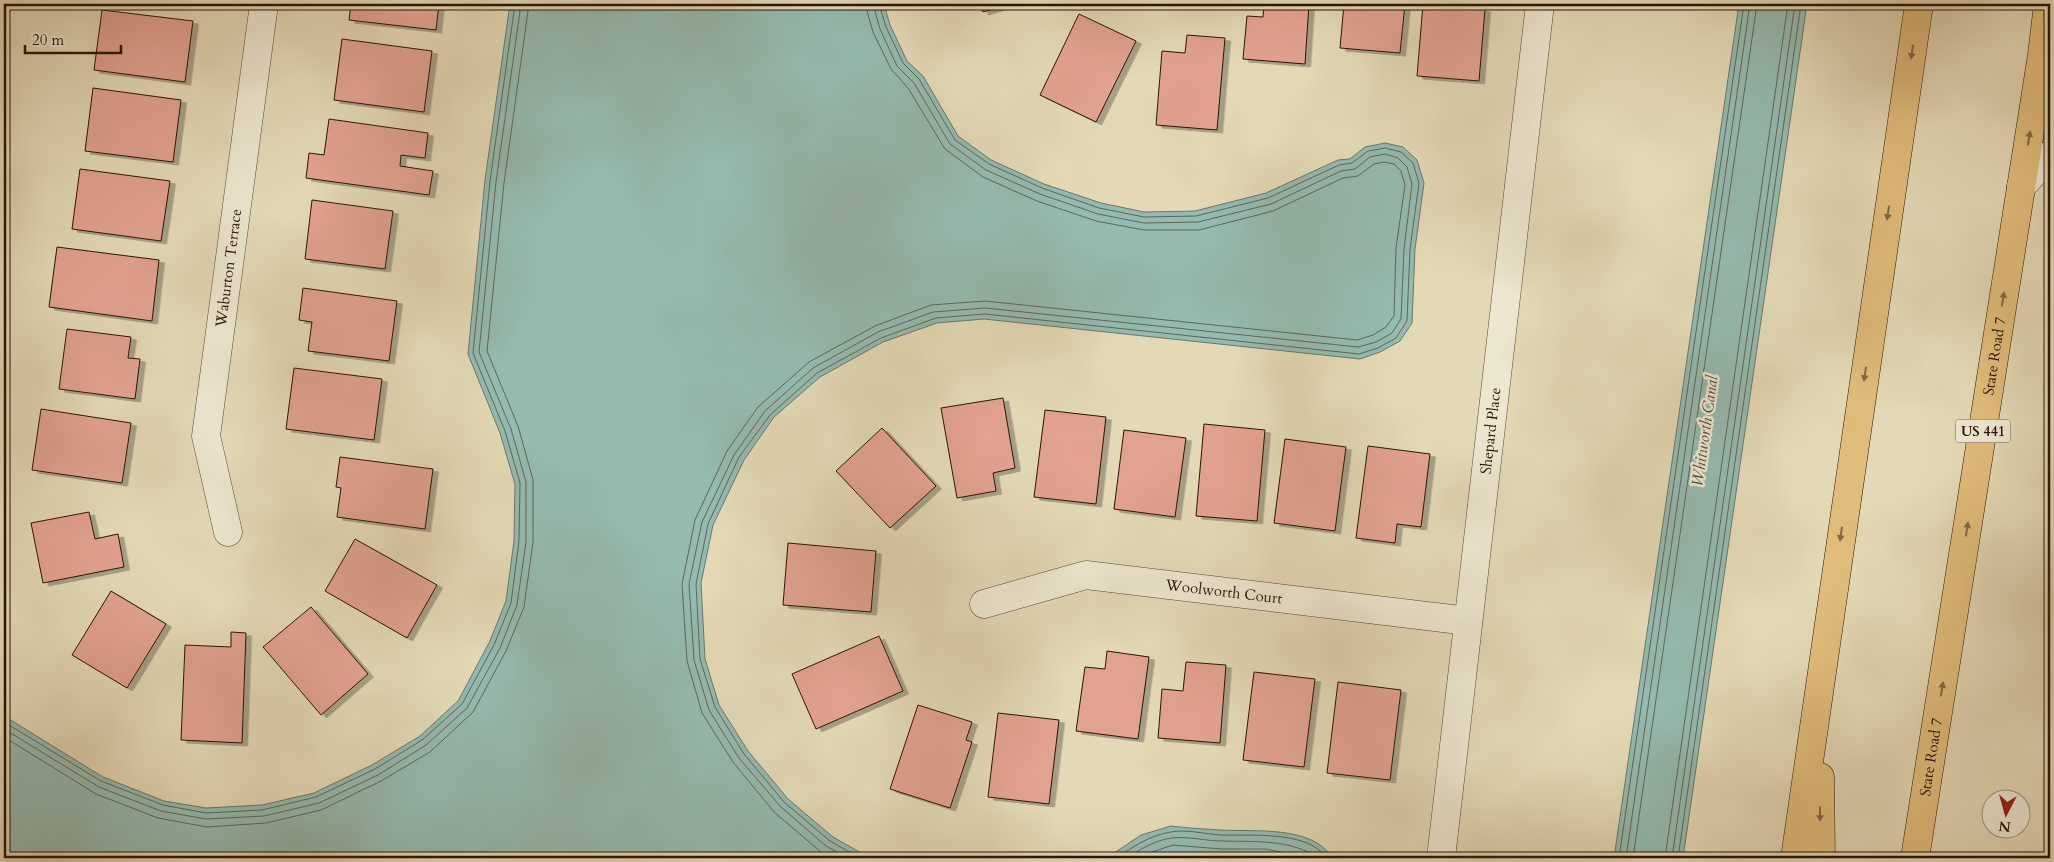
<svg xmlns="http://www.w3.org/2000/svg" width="2054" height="862" viewBox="0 0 2054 862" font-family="Cardo,serif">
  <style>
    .water { fill: #95baaf; stroke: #6a776c }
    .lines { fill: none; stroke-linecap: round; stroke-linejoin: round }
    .shore { stroke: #5f665b; stroke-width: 1 }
    .building { fill: #e2a290; stroke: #291307; filter: url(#shadow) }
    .minor-casing { stroke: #584433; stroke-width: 29 }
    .major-casing { stroke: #291307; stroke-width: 29 }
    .minor { stroke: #ede6d0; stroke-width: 28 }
    .major { stroke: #e2bc7b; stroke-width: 28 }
    .oneway { fill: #866841 }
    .labels { text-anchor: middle; stroke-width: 5; stroke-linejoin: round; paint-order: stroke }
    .shield { fill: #ede6d0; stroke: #645243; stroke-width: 1 }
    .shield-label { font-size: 14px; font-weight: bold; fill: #291307 }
    .street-label { font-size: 15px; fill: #291307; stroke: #ede6d0 }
    .water-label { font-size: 16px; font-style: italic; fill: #4f4d42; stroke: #ede6d0 }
  </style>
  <defs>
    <filter id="shadow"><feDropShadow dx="5.5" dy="3" stdDeviation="0" flood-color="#0004"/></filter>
  </defs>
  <rect width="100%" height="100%" fill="#e4d9b6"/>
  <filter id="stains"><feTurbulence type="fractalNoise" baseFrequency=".004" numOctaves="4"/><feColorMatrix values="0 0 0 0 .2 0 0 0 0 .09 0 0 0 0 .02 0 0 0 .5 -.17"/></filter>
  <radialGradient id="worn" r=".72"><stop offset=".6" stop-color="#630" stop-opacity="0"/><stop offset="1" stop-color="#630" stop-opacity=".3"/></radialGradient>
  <path class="water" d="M510 4H884L890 25 907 61 923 76 958 136 991 160 1044 184 1101 203 1144 212 1195 211 1266 193 1338 160 1350 159 1365 147 1385 143 1403 147 1417 160 1424 183 1415 249 1412 323 1400 341 1380 352 1360 359 984 319 937 323 883 342 820 377 774 417 744 460 713 525 701 583 705 659 719 705 748 751 788 799 833 837 870 858H4V716L103 777 164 801 206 808 262 805 314 793 372 765 420 736 458 701 489 643 506 601 514 541 515 484 500 433 468 354 485 180Z
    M1739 4H1807L1683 858H1614Z
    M1171 826C1187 828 1204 829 1221 830 1254 832 1313 825 1332 858H1107L1141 835Z"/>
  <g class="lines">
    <path class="shore" d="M4 722 101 781 163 805 206 813 262 810 316 797 375 769 422 740 462 704 494 645 511 603 519 541 520 483 505 431 473 353 490 181 515 4
      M4 729 99 787 161 811 206 819 264 816 319 803 378 775 426 745 467 708 500 648 517 605 526 542V482L511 429 479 352 496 182 521 4
      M4 737 96 794 158 818 207 827 266 823 321 810 381 781 430 752 473 712 506 651 524 607 533 542V480L518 426 487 351 504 183 529 4
      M833 858 821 852 774 812 733 762 702 713 687 661 682 584 695 520 727 451 758 407 809 362 875 326 931 305 985 301 1357 340 1373 335 1386 327 1394 316 1396 248 1405 185 1401 171 1394 164 1384 162 1374 164 1358 176 1343 178 1273 211 1199 230H1144L1096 221 1037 201 983 177 945 149 908 88 891 69 873 32 865 4
      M848 858 826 846 780 806 739 758 709 710 694 660 689 584 702 522 734 455 765 411 813 368 878 332 933 312 985 308 1358 347 1376 342 1392 333 1401 319 1404 249 1412 184 1407 167 1398 158 1385 154 1370 157 1355 169 1341 171 1271 204 1198 222 1144 223 1098 214 1040 194 986 170 950 144 914 83 897 66 880 29 873 4
      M860 858 830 841 784 802 744 754 715 707 700 659 696 584 708 524 739 457 770 415 817 373 881 338 936 318 985 314 1359 354 1378 348 1396 338 1407 321 1410 249 1419 183 1413 163 1401 152 1385 148 1368 151 1352 163 1339 165 1268 198 1196 216 1144 217 1099 208 1042 188 989 164 955 140 919 79 903 63 886 27 879 4
      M1116 858C1133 847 1150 835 1171 832 1186 829 1205 834 1221 835 1248 836 1310 830 1326 858
      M1127 858C1141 849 1155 840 1172 838 1188 836 1206 841 1222 841 1256 842 1290 839 1319 858
      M1141 858 1149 853 1173 845 1221 849H1265L1301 856 1305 858
      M1619 858 1744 4
      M1626 858 1750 4
      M1633 858 1757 4
      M1665 858 1788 4
      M1672 858 1795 4
      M1678 858 1801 4"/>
  </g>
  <path class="building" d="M351 4H439L436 30 349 20Z
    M980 4H1009L983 12Z
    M1264 4H1309L1305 64 1243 59 1247 16 1263 17Z
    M1344 4H1405L1400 53 1340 48Z
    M1423 4H1463V7L1485 9 1479 81 1417 76Z
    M102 10 193 21 185 82 94 70Z
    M1079 14 1136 41 1096 122 1040 95Z
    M1187 35 1225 38 1217 130 1156 125 1162 51 1185 53Z
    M342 39 432 51 424 112 334 100Z
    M93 88 181 100 173 162 85 151Z
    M329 119 428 133 425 158 401 155 400 166 433 171 429 195 306 178 309 153 324 155Z
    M80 169 170 181 161 241 72 229Z
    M312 200 393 211 385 269 305 259Z
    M57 247 159 260 152 321 49 307Z
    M303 288 397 301 389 361 308 351 312 322 299 320Z
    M67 329 131 337 128 358 140 359 135 399 59 389Z
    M294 368 382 379 374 440 286 429Z
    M1003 398 1015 468 993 473 996 491 957 498 941 408Z
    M41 409 131 423 122 483 32 470Z
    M1045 410 1106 417 1096 504 1034 497Z
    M1204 424 1265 430 1257 521 1196 516Z
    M882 428 936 486 890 528 836 471Z
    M1124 430 1186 438 1175 517 1114 509Z
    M1285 439 1346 447 1335 531 1274 523Z
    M1368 446 1430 454 1421 527 1397 524 1395 543 1356 538Z
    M340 457 433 469 425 529 337 517 341 488 336 487Z
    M89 512 95 539 118 534 124 567 43 583 31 523Z
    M355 539 437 585 407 638 325 591Z
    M788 543 876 551 871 612 783 605Z
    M111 591 166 624 127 688 72 655Z
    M311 607 368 674 321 715 263 647Z
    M231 632 246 633 242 743 181 740 185 645 231 647Z
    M879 636 903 691 816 729 792 674Z
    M1107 651 1149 657 1138 739 1076 731 1085 667 1105 669Z
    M1186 662 1226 665 1220 743 1158 738 1162 689 1183 691Z
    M1254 672 1315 679 1304 767 1243 760Z
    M1338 682 1401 690 1390 780 1327 773Z
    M918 705 972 722 966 740 972 742 950 808 890 789Z
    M998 713 1059 720 1049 804 988 797Z"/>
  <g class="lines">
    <g class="minor-casing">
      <g id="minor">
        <path d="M2021 187 2050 155"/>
        <path id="s1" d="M228 532 206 436 264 4"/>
        <path id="s2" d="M984 604 1086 575 1468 621"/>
        <path id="s3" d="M1441 858 1540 4"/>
      </g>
    </g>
    <g class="major-casing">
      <g id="major">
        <path d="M1820 777 1821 858"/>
        <path d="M1795 858 1919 4"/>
        <path id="s4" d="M1915 858 2042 55 2048 4"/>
      </g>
    </g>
    <use href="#minor" class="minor"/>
    <use href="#major" class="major"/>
  </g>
  <defs><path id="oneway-solid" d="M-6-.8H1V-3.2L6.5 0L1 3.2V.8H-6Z" transform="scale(1.25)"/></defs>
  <g class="oneway">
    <use href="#oneway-solid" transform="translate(1912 52) rotate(98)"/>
    <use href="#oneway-solid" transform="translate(2029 138) rotate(-81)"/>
    <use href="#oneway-solid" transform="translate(1888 213) rotate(98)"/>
    <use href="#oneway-solid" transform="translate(2003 299) rotate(-81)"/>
    <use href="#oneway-solid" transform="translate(1865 374) rotate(98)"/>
    <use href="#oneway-solid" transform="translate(1967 529) rotate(-81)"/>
    <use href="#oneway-solid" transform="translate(1841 534) rotate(98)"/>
    <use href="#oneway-solid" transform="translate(1942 689) rotate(-81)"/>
    <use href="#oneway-solid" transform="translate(1820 814) rotate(89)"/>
  </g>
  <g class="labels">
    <rect class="shield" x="1955.5" y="419.5" width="55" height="23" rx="4"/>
    <g class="shield-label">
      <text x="1983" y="436">US 441</text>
    </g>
    <g class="street-label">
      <text dy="5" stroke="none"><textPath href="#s1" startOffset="268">Waburton Terrace</textPath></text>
      <text dy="5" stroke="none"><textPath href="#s4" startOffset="508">State Road 7</textPath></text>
      <text dy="5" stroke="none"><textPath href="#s3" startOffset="430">Shepard Place</textPath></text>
      <text dy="5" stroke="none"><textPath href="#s2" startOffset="245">Woolworth Court</textPath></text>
      <text dy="5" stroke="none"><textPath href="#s4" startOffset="102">State Road 7</textPath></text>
    </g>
    <g class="water-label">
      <text transform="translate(1704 431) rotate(-82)" y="6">Whitworth Canal</text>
    </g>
  </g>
  <rect width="2054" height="862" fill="none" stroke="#e4d9b6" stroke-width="20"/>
  <rect x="5" y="5" width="2044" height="852" fill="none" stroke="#291307" stroke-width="2.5"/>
  <rect x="10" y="10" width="2034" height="842" fill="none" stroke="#291307"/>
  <g transform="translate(2006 814) rotate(186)"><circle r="24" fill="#ede6d0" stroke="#9f9280"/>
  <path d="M0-4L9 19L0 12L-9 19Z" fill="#8f2418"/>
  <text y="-8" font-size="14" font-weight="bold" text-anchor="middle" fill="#291307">N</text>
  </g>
  <path d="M25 45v8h96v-8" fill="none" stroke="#291307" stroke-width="2.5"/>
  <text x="32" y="45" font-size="15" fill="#291307" stroke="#ede6d0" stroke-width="4" paint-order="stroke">20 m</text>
  <rect width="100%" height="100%" filter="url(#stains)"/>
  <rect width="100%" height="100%" fill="url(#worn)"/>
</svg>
